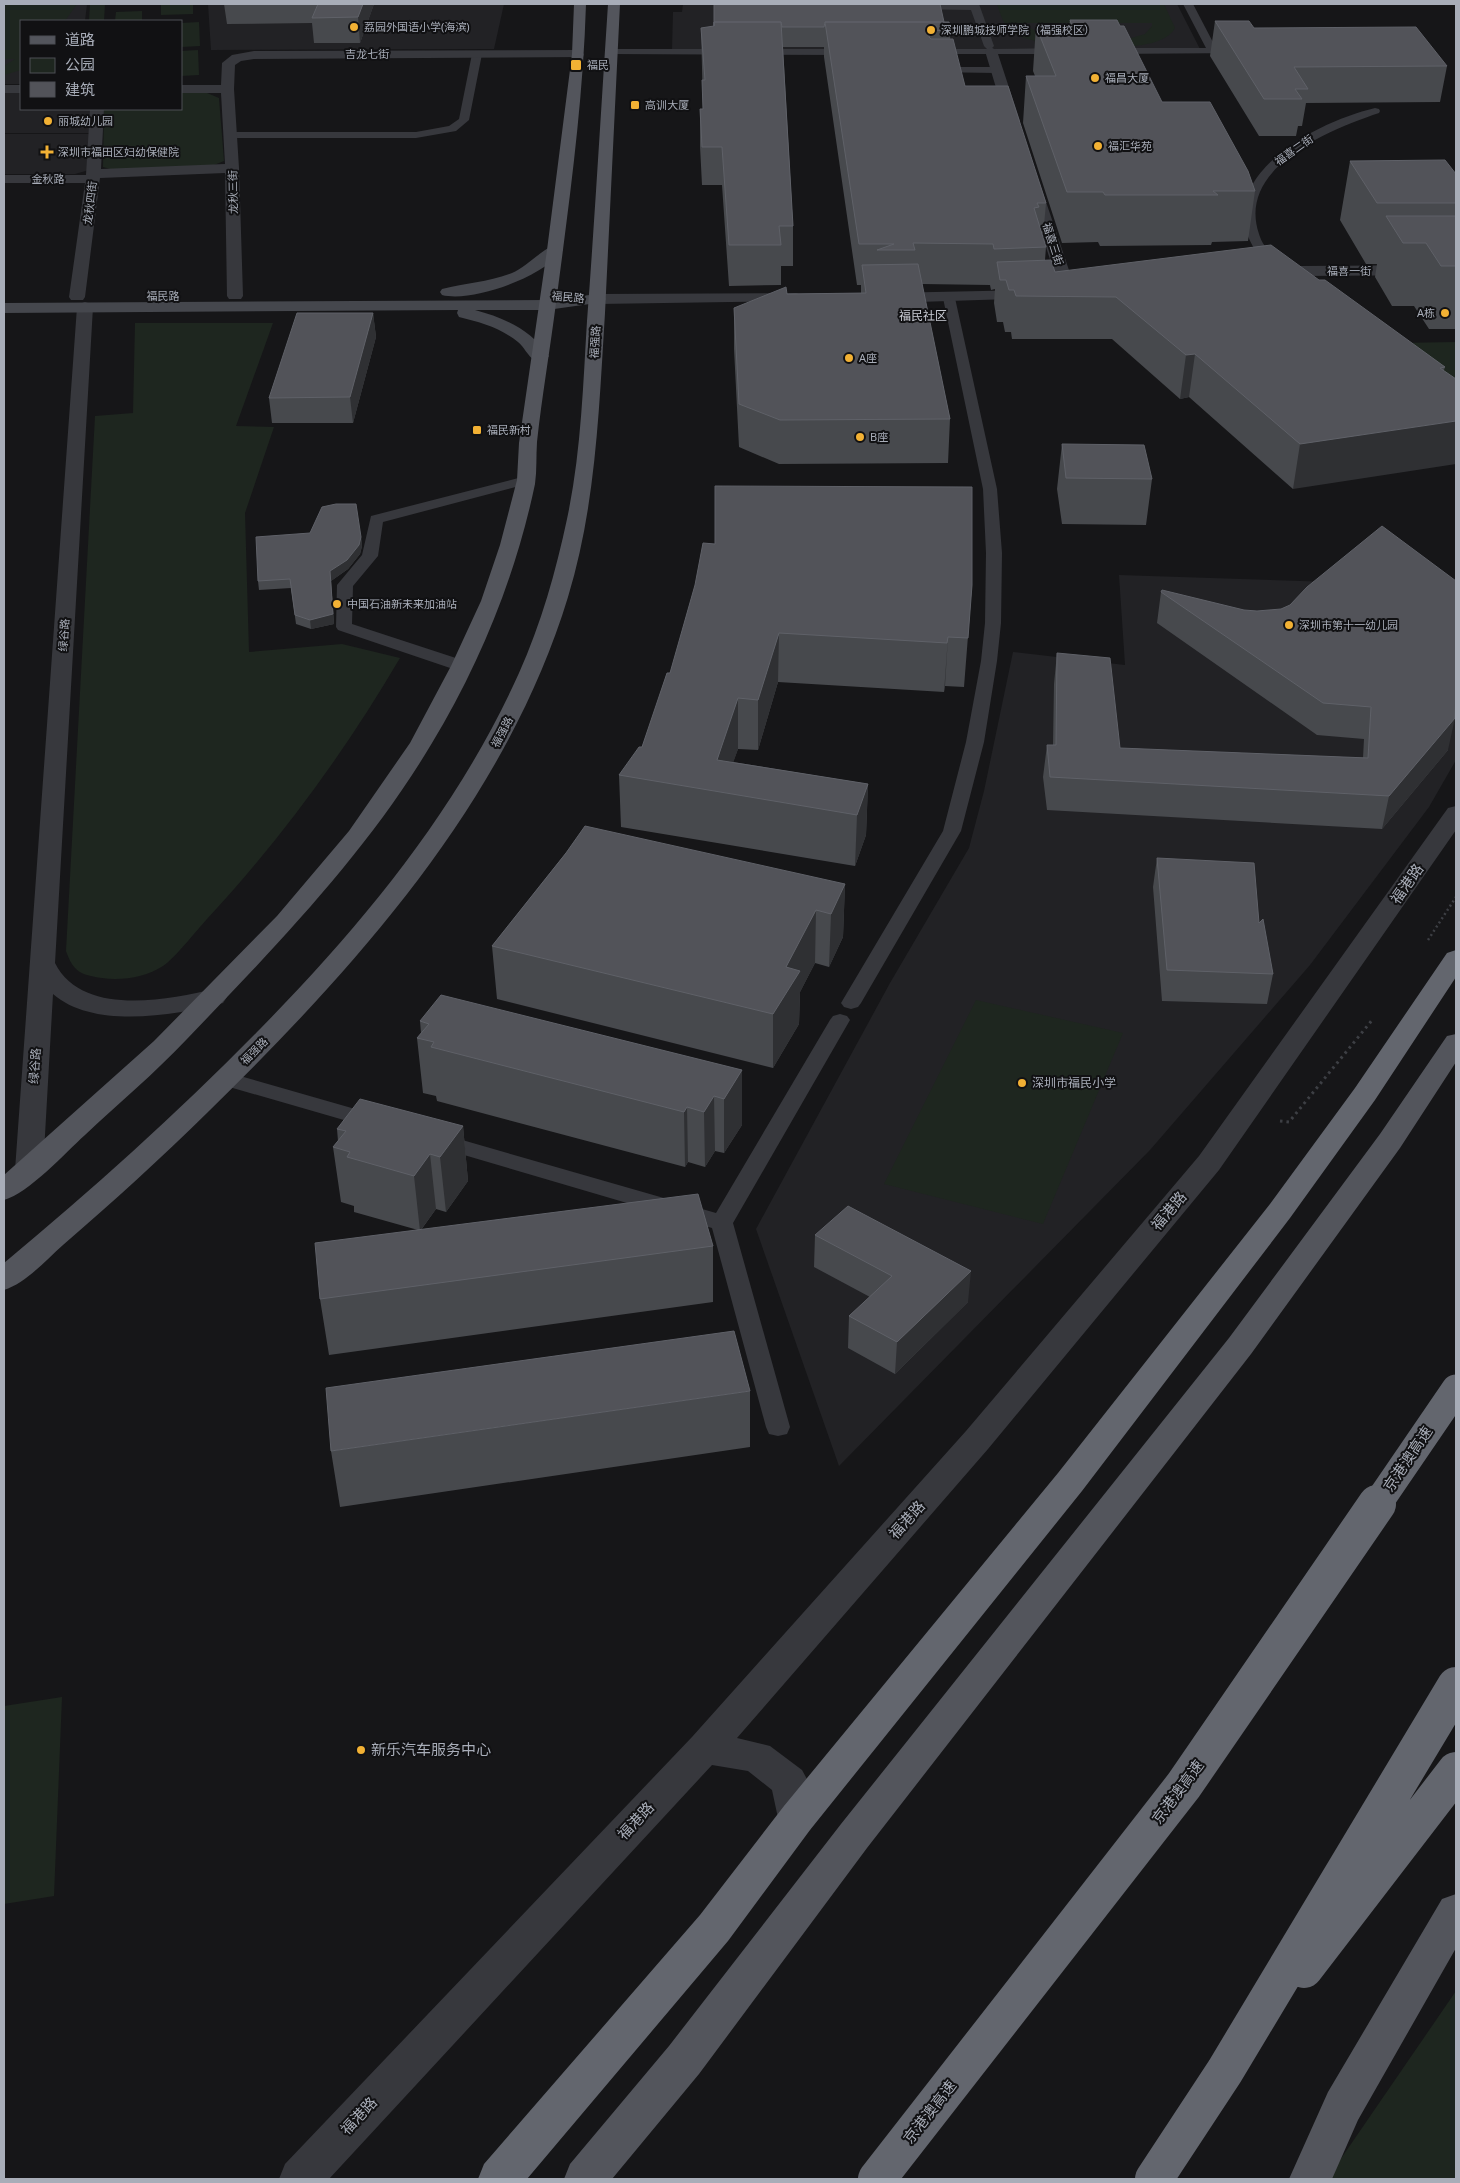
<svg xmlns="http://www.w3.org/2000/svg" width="1460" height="2183" viewBox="0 0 1460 2183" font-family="'Noto Sans','Noto Sans SC',sans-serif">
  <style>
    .built { fill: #222225 }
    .green { fill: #1e261f; fill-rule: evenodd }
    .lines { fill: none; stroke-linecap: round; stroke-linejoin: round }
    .path-far1 { stroke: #3d3f44; stroke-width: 2.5; stroke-dasharray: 2 3; stroke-linecap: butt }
    .path { stroke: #3d3f44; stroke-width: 3; stroke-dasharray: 2.5 4; stroke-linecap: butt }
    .service { fill: #37383d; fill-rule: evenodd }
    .minor { fill: #37383d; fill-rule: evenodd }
    .secondary { fill: #45474d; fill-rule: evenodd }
    .primary { fill: #53555c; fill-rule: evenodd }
    .motorway { fill: #63666e; fill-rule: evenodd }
    .motorway-bridge-far1 { stroke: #63666e; stroke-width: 29 }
    .motorway-bridge { stroke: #63666e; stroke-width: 38 }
    .wall { fill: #47494d }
    .shaded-wall { fill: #2f3033 }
    .building { fill: #525359; stroke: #5f6168 }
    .poi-dot { fill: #f2b134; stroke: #111113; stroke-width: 2 }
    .labels { text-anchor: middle; stroke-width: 4; stroke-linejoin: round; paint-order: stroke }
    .far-poi-label { font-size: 11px; fill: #a8adb8; stroke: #111113; text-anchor: start }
    .far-street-label { font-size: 11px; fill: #a8adb8; stroke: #111113 }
    .far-quarter-label { font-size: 12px; fill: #c9ccd4; stroke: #111113 }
    .street-label { font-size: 12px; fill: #a8adb8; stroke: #111113 }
    .poi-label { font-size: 12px; fill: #a8adb8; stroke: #111113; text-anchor: start }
    .near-street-label { font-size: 15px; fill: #a8adb8; stroke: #111113 }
    .near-poi-label { font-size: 15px; fill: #a8adb8; stroke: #111113; text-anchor: start }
  </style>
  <rect width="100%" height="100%" fill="#161618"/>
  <path class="built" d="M4 4H87L85 21H21V84H4Z
    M208 4H504L494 49 211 50Z
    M683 4H1177L1200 49H672L673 12H682Z
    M4 93H21V109H92L91 133H4Z
    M4 134H92L89 170 75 174H4Z
    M1119 575 1456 586V760L1429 807 1310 965 1150 1150 839 1466 756 1229 890 983 969 848 984 791 1013 652 1125 665Z"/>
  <path class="green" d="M4 4H77L65 21H21V70L4 75V66L15 59H4Z
    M90 4H105L104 21H89Z
    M161 4H193V14L161 15Z
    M997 4H1164L1175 28C1159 58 1069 44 1039 42 1010 34 1006 32 997 4ZM1026 23H1152V26L1145 34 1128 39 1042 34 1028 27Z
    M142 11V21H115L116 12Z
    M199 22 200 46 181 47V23Z
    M198 50 199 75 181 76V51Z
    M181 93H207L219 98 224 161 209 167 117 171 103 167 104 109H181Z
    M135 323H273L236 426 274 427 245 513 249 652 342 644 400 658C345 752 281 839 207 919 197 930 174 959 163 966 146 977 122 981 102 978 80 975 73 971 66 951L95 416 133 413Z
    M1456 342V384L1396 343Z
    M976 1000 1123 1033 1043 1224 884 1184Z
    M62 1697 54 1896 4 1904V1706Z
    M1456 1991V2179H1327Z"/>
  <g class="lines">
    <path class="path-far1" d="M1428 940 1456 897"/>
    <path class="path" d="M1280 1121 1289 1122 1373 1019"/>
    <path class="service" d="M913 4H979L994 46 991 49 1064 48 1069 51 1064 54H923L922 52 927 49H987L984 46 971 10 910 9 908 7Z
      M1183 4H1193L1216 48H1239L1243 49V53L1107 54 1102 51 1107 48H1206Z
      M612 49H851L856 52 851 55 608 54 607 52Z
      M477 51 482 54 469 120 456 131 416 138H231L226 135 231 132H416L449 126 459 119 472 54Z
      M933 67H996L1001 70 996 73 929 72V68Z
      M1375 108 1379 109 1380 111 1379 113C1331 129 1236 167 1259 234 1263 248 1274 256 1283 268L1281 271H1273C1190 192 1304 125 1375 108Z
      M949 294 955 298 997 489 1002 553 1001 623 997 661 984 742 961 831 861 1003 858 1007 851 1009 844 1007 841 1003 943 831 966 742 981 661 985 623 986 553 983 489 943 298Z
      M526 476 531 477 533 480 531 483 383 522 378 556 353 586 352 624 468 662 470 666 468 670H456L338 630 336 627 337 585 362 555 371 516Z
      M840 1014 847 1016 850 1020 733 1223 790 1427 787 1434 778 1436 769 1434 766 1427 712 1228 430 1145 427 1140 430 1135 438 1133 716 1213 830 1020 833 1016Z
      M226 1072 383 1117 386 1122 383 1127 375 1129 219 1084 215 1079 219 1074Z"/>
    <path class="minor" d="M991 47 997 51 1020 121 1018 124H1008L1006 121 985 51Z
      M578 50 584 54 583 57 254 59 241 61 235 65 234 89 239 168 243 296 241 299H229L227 296 225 173 100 178 85 297 83 300H71L69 297 85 183H4V175H86L90 109H104L101 169 225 164 221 93H181V85H221L222 63 232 55 254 51Z
      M4 85H21V93H4Z
      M1033 180 1038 181 1040 184 1077 294 1075 297H1063L1061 294 1026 184 1028 181Z
      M1456 265V275L1301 276 1295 274 1293 271 1295 268 1301 266Z
      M1031 290 1037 292 1039 295 1037 298 887 303 881 301 879 298 881 295 887 293Z
      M796 293 802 295 804 298 802 301 598 304 592 302 590 299 592 296 598 294Z
      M85 302 91 304 93 307 55 963C82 1017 167 1000 214 989L223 991 227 997 223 1003C176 1015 94 1030 53 994L43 1170 39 1177 29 1180 19 1177 15 1170 77 307 79 304Z
      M1456 806V830L1219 1170 988 1449 737 1738 770 1746 802 1770 808 1781 816 1818 810 1830 797 1835 784 1830 778 1818 772 1790 748 1771 712 1765 329 2179H279L285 2164 692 1737 966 1431 1199 1156 1448 808Z"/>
    <path class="secondary" d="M555 245 561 247 563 250C545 276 473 303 442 295L440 292 442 289C466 283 489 282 512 273 526 267 544 248 555 245Z
      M598 294 604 296 606 299 604 302 547 310H475C505 318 531 330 549 356L546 360C542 361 538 362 534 360 528 356 524 347 518 342 501 328 480 322 459 317L457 313 458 310 4 313V303L547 300Z"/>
    <path class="primary" d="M574 4H586C583 104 569 204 556 303 550 350 542 396 537 442 536 456 537 470 535 484 516 575 480 664 432 743 366 854 276 946 187 1039 155 1073 119 1103 85 1135 65 1153 29 1193 4 1200V1175L154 1041 277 916 349 831 410 743 451 666 481 601 500 545 517 480 519 443 547 250 572 54Z
      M608 4H620C615 107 610 210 605 313 599 409 596 505 568 597 506 801 357 966 208 1112 161 1158 113 1202 63 1245 46 1260 26 1283 4 1290V1263C93 1189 179 1112 260 1029 363 924 458 809 519 673 541 624 556 571 567 519 581 454 583 386 587 321 595 215 601 110 608 4Z
      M1456 1034V1062L1400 1148 1251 1354 867 1848 699 2074 612 2179H564L570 2164 669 2046 841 1824 1229 1338 1380 1134 1447 1036Z
      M1456 1894V1948L1358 2120 1332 2179H1289L1328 2092 1442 1899Z"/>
    <path class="motorway" d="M1456 950V977L1375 1100 1290 1218 1082 1491 810 1830 728 1941 527 2179H478L484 2164 700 1915 784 1806 1058 1473 1270 1204 1355 1088 1447 953Z"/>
    <path class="motorway-bridge-far1" d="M1376 1506 1456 1389"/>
    <path class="motorway-bridge" d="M1304 1969 1456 1771
      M877 2179 1184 1785 1377 1504
      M1154 2179 1225 2071 1456 1686"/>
  </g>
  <path class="wall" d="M224 4H374L360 43H314L312 23 227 24Z
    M1070 20 1162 102 1255 191 1248 241 1212 242 1211 245 1100 246 1098 242 1062 243 1023 123 1026 76H1035L1033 71 1036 26H1069Z
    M1215 21 1254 28 1447 66 1440 102 1306 103 1302 126H1298L1296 136H1259L1210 56Z
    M944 22 951 30 950 39 965 86 1046 203 1043 237 1046 247 1045 260 1055 272 1319 280 1445 367 1444 370 1293 489 1189 397 1180 399 1112 339H1012L1011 332H1005L1003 322H997L994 303 995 289 991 290 990 285 922 284 950 419 948 463 779 464 739 447 734 349V308L787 294 861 293V285H857L824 57V47H783L793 226V266H781V285L729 286 722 185H702L700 146V109H703L701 28Z
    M1350 161 1456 174V329H1429L1414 306H1392L1375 277 1377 264H1366L1340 220Z
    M373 313 376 337 353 423H272L269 398Z
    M1062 444 1152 479 1146 525 1062 524 1057 489Z
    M361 537 362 546 360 554 348 569 331 581 334 624 311 629 296 624 291 588 259 590 258 581Z
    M715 544 972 585 964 687 945 686 944 692 778 682 758 750 738 749 733 762 868 784 866 835 855 866 621 827 619 775 642 747 670 673Z
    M1161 592 1448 750 1382 829 1047 810 1043 777 1047 745H1053L1054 684 1057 653 1120 748 1363 758 1364 739 1317 735 1157 623Z
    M566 853 845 884 843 937 829 967 815 963 800 992 799 1024 773 1068 497 999 492 946Z
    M1157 858 1259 923 1273 974 1267 1004 1162 1001 1153 887Z
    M420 1021 742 1070V1125L724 1153 715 1151 705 1167 688 1162 685 1167 437 1101 436 1096 423 1093 417 1038 421 1033Z
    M463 1126 468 1181 446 1212 436 1209 421 1230 713 1246V1302L329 1355 320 1299 418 1230 354 1212V1206L341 1202 333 1147 338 1141 337 1129Z
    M815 1235 968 1302 895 1374 848 1348 849 1316 870 1297 814 1267Z
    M750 1391V1447L340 1507 331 1451Z"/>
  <path class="shaded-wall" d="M363 4H374L360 43 358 17Z
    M373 313 376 337 353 423 350 397Z
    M1195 354 1189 397 1180 399 1186 355Z
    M1456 421V464L1293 489 1300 444Z
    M361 537 362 546 360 554 348 569 331 581 334 624 311 629 310 620 330 571Z
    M779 633 778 682 758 750V700Z
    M948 637 945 686 944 692Z
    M738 698V749L723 792 717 760Z
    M1455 718 1448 750 1382 829 1389 796Z
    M868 784 866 835 855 866 857 815Z
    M845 884 843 937 829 967 831 914Z
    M816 910 815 963 800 992 799 1024 773 1068V1014L786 967Z
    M742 1070V1125L724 1153V1099Z
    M714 1096 715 1151 705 1167 704 1112Z
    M687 1107 688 1162 685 1167 684 1112Z
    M463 1126 468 1181 446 1212 440 1157Z
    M430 1154 436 1209 420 1231 414 1176Z
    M971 1271 968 1302 895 1374 897 1342Z"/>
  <path class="building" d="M318 4H363L358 17 312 18Z
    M714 4H940L944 22H825L824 27H782L781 22H714V26Z
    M1070 20H1117L1120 26H1124L1162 102H1210L1248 171 1255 191H1213L1218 195H1105L1103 192H1067L1026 76H1056L1036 26H1072Z
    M1215 21H1249L1254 28 1416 27 1447 66 1294 67 1308 89H1295L1302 99H1264Z
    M714 22H781L793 226H779L781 245H729L722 147H702L700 109H703L702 80H705L701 28 714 26Z
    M825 22H949L951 30 930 31 929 37 931 39H953L965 86H1008L1046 203H1037L1039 207 1034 208 1046 247 994 249 993 244 913 243 915 250H877L894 244H859Z
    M1445 160 1456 174V203H1377L1350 161Z
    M1386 216H1456V266H1441L1426 243H1403Z
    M1271 245 1319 280H1325L1445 367 1440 368 1456 379V421L1300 444 1195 354 1186 355 1116 297 1016 296 1014 290H1009L1006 280H1000L997 262 1051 260 1055 272Z
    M918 264 950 419 780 420 739 404 734 308 786 287 787 294 866 293 862 265Z
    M297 313H373L350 397 269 398Z
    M1062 444 1144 445 1152 479 1066 478Z
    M715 486 972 487V585L968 638 948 637 947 643 779 633 758 700 738 698 717 760 868 784 857 815 619 775 639 747H642L667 673H670L695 585 703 543 715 544Z
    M336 504H356L361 537 359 545 347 560 330 571 333 614 310 620 295 615 290 579 258 581 256 537 310 533 322 507Z
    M1382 526 1456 581V693L1455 718 1389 796 1050 777 1047 745H1056L1057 653 1110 658 1120 748 1368 758 1371 707 1323 703 1161 592 1162 590 1244 610 1257 611 1281 609 1290 605 1307 587Z
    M585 826 845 884 831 914 816 910 786 967 800 971 773 1014 492 946 566 853Z
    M1157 858 1254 863 1259 923 1263 919 1273 974 1167 970Z
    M441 995 742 1070 724 1099 714 1096 704 1112 687 1107 684 1112 431 1047 434 1042 417 1038 429 1024 420 1021Z
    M360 1099 463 1126 440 1157 430 1154 414 1176 347 1157 350 1152 333 1147 346 1131 337 1129Z
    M698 1194 713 1246 320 1299 315 1243Z
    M848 1206 971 1271 897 1342 849 1316 892 1276 815 1235Z
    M734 1331 750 1391 331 1451 326 1388Z"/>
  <g class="poi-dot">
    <circle cx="354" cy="27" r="5"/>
    <circle cx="931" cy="30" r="5"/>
    <rect x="570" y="59" width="12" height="12" rx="2.5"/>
    <circle cx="1095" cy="78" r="5"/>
    <rect x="630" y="100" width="10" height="10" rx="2.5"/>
    <circle cx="48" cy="121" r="5"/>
    <circle cx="1098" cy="146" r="5"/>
    <path d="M44.5 144.5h5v5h5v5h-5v5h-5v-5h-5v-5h5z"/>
    <circle cx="1445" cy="313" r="5"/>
    <circle cx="849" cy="358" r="5"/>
    <rect x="472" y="425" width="10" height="10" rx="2.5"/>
    <circle cx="860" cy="437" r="5"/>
    <circle cx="337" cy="604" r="5"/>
    <circle cx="1289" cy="625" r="5"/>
    <circle cx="1022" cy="1083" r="5"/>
    <circle cx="361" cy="1750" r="5"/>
  </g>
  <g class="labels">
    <g class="far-poi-label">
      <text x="364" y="31">荔园外国语小学(海滨)</text>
      <text x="941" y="34">深圳鹏城技师学院（福强校区）</text>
      <text x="587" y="69">福民</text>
      <text x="1105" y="82">福昌大厦</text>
      <text x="645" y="109">高训大厦</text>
      <text x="58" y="125">丽城幼儿园</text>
      <text x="1108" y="150">福汇华苑</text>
      <text x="58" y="156">深圳市福田区妇幼保健院</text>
      <text x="1435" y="317" text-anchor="end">A栋</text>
      <text x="859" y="362">A座</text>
      <text x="487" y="434">福民新村</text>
      <text x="870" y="441">B座</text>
      <text x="347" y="608">中国石油新未来加油站</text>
      <text x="1299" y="629">深圳市第十一幼儿园</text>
    </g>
    <g class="far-street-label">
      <text x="367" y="58">吉龙七街</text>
      <text transform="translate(1294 150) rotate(-35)" y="4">福喜二街</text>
      <text x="48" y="183">金秋路</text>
      <text transform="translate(233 192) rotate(-91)" y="4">龙秋三街</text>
      <text transform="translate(90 203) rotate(-83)" y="4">龙秋四街</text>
      <text transform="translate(1053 244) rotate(72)" y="4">福喜三街</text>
      <text x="1349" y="275">福喜一街</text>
      <text x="163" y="300">福民路</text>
      <text transform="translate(568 297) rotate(5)" y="4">福民路</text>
      <text transform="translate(595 342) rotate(-86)" y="4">福强路</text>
      <text transform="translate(64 635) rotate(-86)" y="4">绿谷路</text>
      <text transform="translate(502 732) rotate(-62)" y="4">福强路</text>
      <text transform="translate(254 1051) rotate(-45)" y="4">福强路</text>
    </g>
    <g class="far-quarter-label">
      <text x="923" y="320">福民社区</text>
    </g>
    <g class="street-label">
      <text transform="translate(35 1066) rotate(-86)" y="4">绿谷路</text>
    </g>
    <g class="poi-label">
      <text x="1032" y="1087">深圳市福民小学</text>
    </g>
    <g class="near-street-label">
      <text transform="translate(1407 884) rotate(-55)" y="5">福港路</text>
      <text transform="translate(1169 1211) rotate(-50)" y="5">福港路</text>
      <text transform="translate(1408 1459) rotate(-56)" y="5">京港澳高速</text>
      <text transform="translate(907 1520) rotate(-48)" y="5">福港路</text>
      <text transform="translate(1178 1792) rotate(-53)" y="5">京港澳高速</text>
      <text transform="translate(636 1821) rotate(-47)" y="5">福港路</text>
      <text transform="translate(930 2112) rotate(-52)" y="5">京港澳高速</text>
      <text transform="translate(359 2116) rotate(-47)" y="5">福港路</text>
    </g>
    <g class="near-poi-label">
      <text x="371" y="1755">新乐汽车服务中心</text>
    </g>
  </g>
  <rect width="1460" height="2183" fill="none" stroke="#a8adb8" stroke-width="10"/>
  <rect x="20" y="20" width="162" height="90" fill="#111113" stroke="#4d4f55"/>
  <rect x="30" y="36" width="25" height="8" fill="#53555c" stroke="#4d4f55"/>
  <text x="65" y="45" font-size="15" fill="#a8adb8">道路</text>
  <rect x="30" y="58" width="25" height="15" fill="#1e261f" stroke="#4d4f55"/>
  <text x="65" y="70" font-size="15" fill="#a8adb8">公园</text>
  <rect x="30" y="82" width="25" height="15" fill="#525359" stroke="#4d4f55"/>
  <text x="65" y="95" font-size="15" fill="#a8adb8">建筑</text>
</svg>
